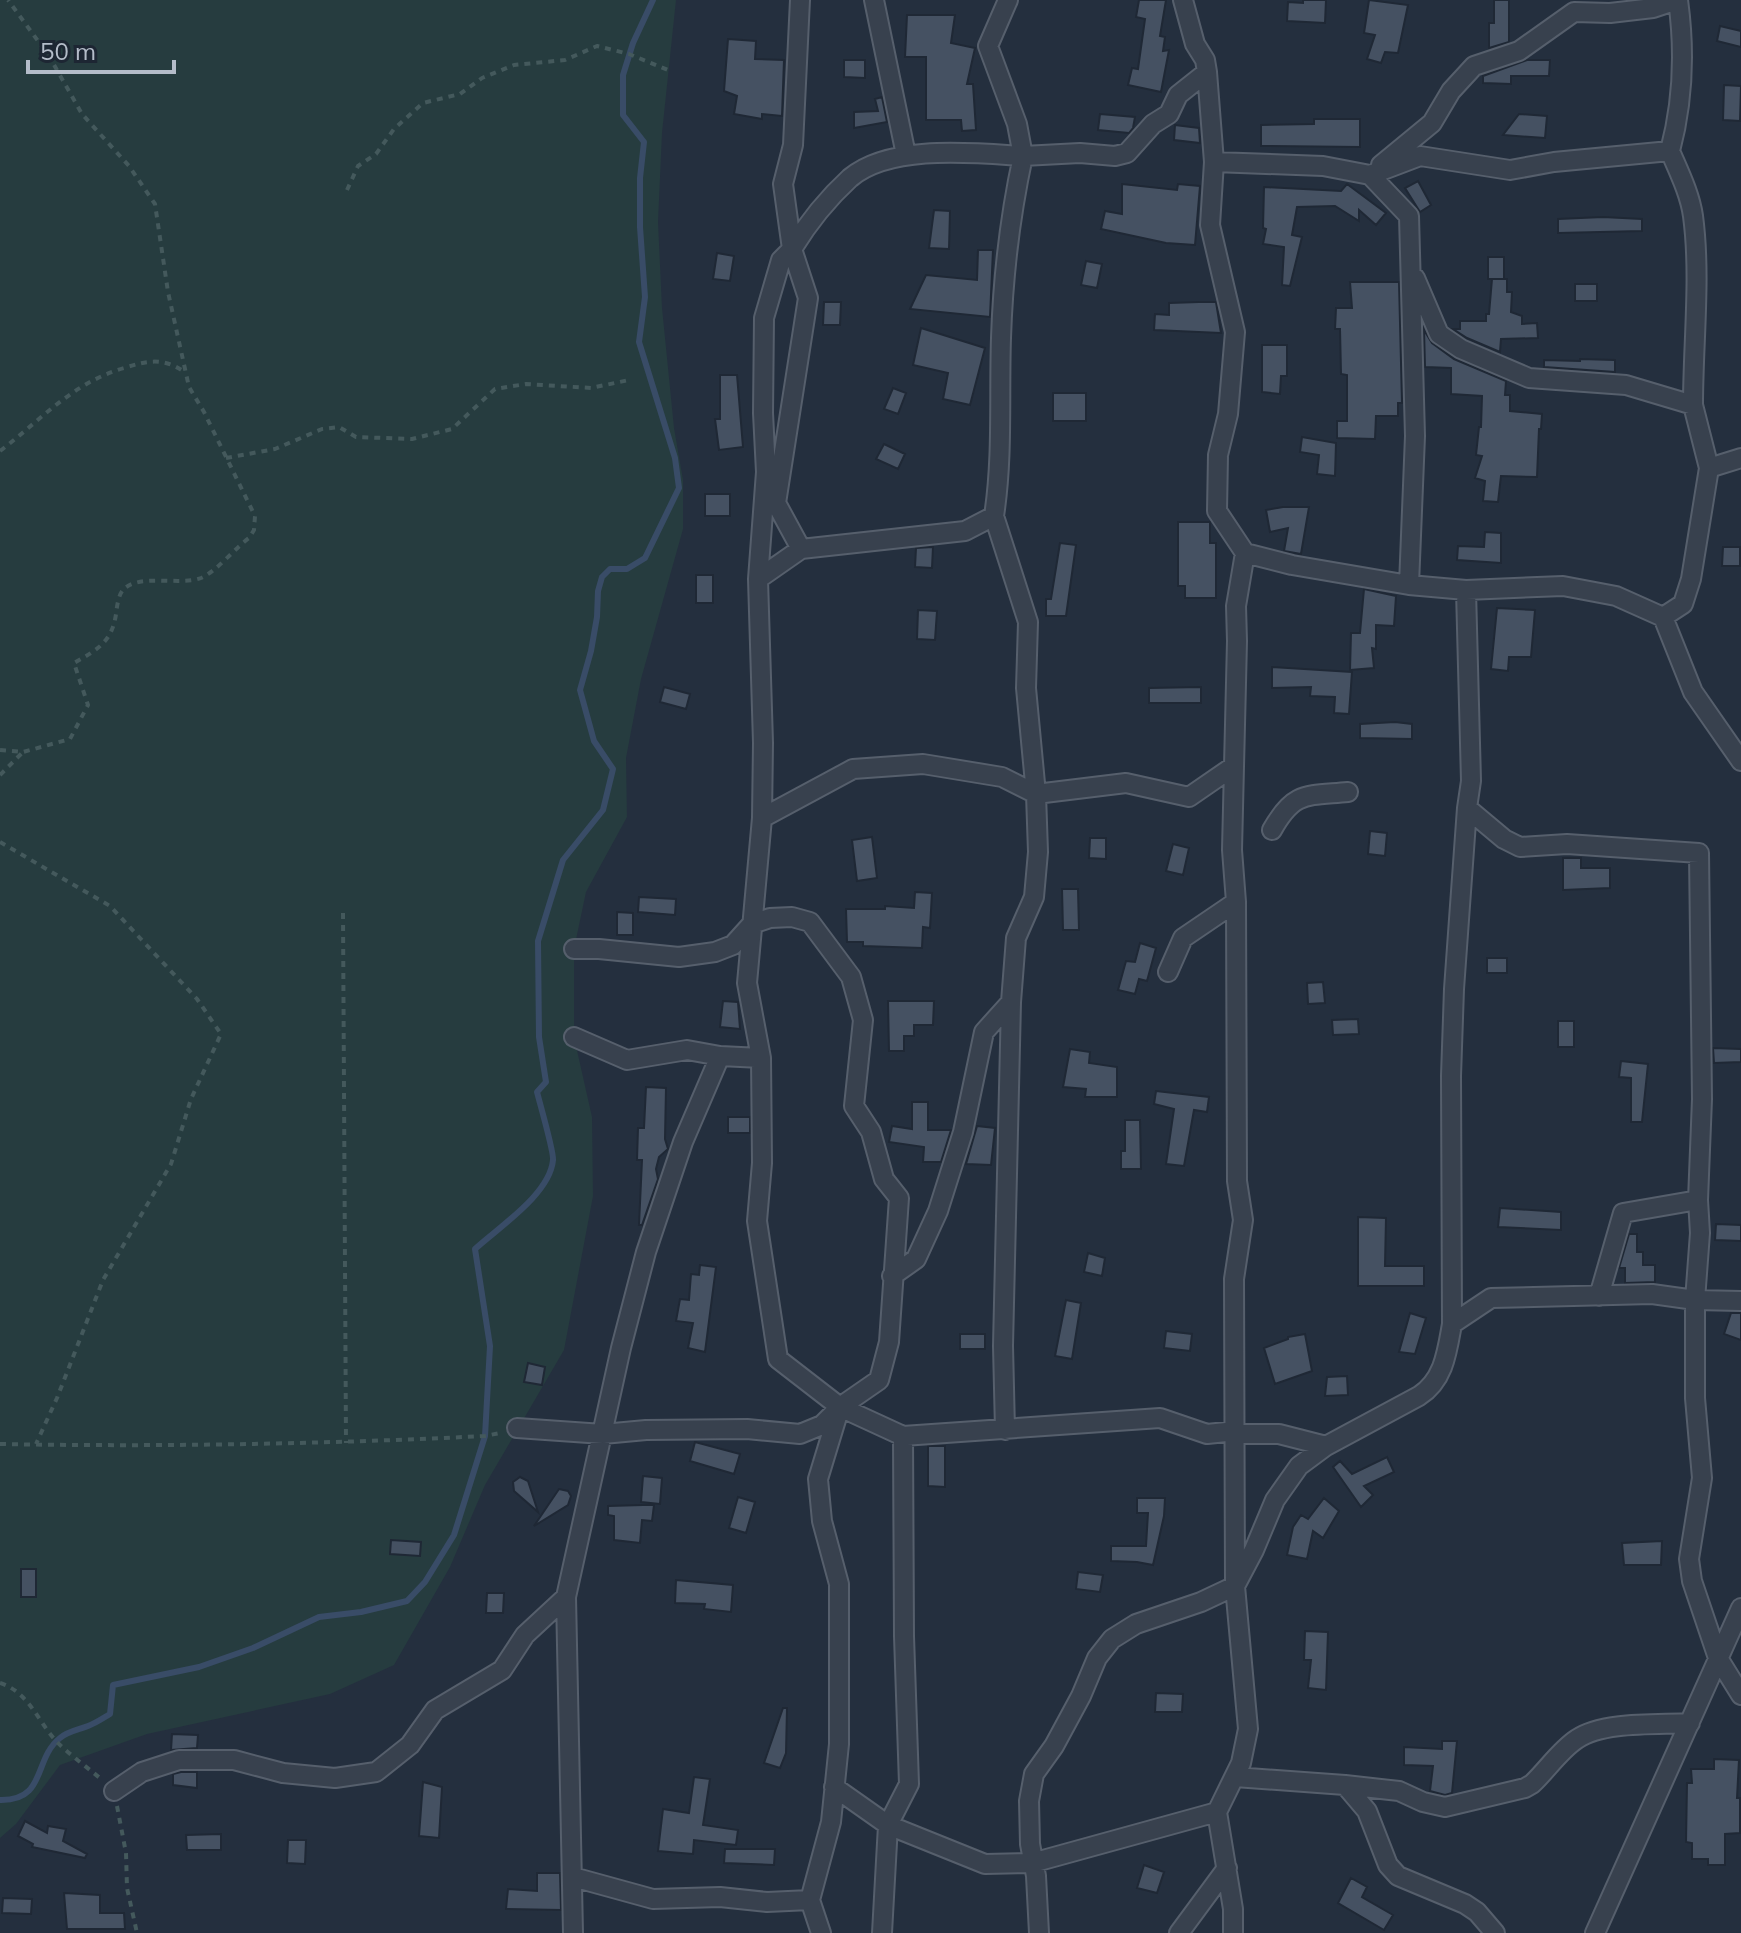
<svg xmlns="http://www.w3.org/2000/svg" width="1741" height="1933" viewBox="0 0 1741 1933" font-family="Mulish,sans-serif">
  <style>
    .green { fill: #263c3f }
    .lines { fill: none; stroke-linecap: round; stroke-linejoin: round }
    .stream { stroke: #394c67; stroke-width: 6 }
    .building { fill: #455162; stroke: #1f2835; stroke-width: 2 }
    .street-casing { stroke: #565f6c; stroke-width: 22 }
    .path { stroke: #44595c; stroke-width: 4; stroke-dasharray: 6 6; stroke-linecap: butt }
    .street { stroke: #38414e; stroke-width: 18 }
  </style>
  <rect width="100%" height="100%" fill="#242f3e"/>
  <path class="green" d="M0 0H676L662 133 658 222 662 308 674 428 683 480V529L641 679 626 758 627 817 586 892 574 949V1037L592 1117 593 1196 564 1350 485 1485 450 1567 394 1665 330 1694 147 1734 60 1765 16 1824 0 1838Z"/>
  <g class="lines">
    <path class="stream" d="M0 1800C47 1801 33 1759 60 1738 68 1731 78 1730 88 1726 96 1723 103 1718 110 1714L113 1685 199 1667 253 1648 319 1617 361 1612 407 1601 425 1582 454 1535 485 1436 490 1346 475 1249C499 1227 550 1194 553 1160 554 1152 540 1104 537 1092L546 1082 539 1037 538 941 563 860 603 810 613 769 594 741 580 690 591 651 597 617 598 591 602 577 610 569H627L645 558 679 488 675 458 639 342 645 297 640 227V178L644 142 623 115V75L633 43 653 0"/>
  </g>
  <path class="building" d="M1139 0H1166L1160 36 1165 37 1163 51 1169 50 1161 92 1128 85 1132 68 1138 69 1145 19 1136 17Z
    M1303 0H1326L1325 23 1287 21 1288 2 1303 3Z
    M1369 0 1408 5 1398 53 1385 52 1381 63 1367 59 1375 35 1364 33Z
    M1494 0H1509V42L1489 48V23H1494Z
    M907 15H955L951 43 975 48 967 84H973L976 130 962 131 961 120H926V57H905Z
    M1720 26 1741 31V47L1717 41Z
    M728 39 756 41 755 59 784 60 782 116 762 114V119L734 114 737 96 724 91Z
    M844 60H865V78L844 77Z
    M1527 60H1550L1549 76H1511V84L1483 83V76Z
    M1724 85 1741 86 1740 121 1723 120Z
    M882 97 887 122 854 128V112L878 111 875 99Z
    M1100 114 1135 117 1133 128 1129 133 1098 130Z
    M1519 114 1547 116 1545 138 1503 135Z
    M1314 119H1360V147L1261 146V125L1314 124Z
    M1175 125 1199 128 1200 143 1174 140Z
    M1418 181 1431 205 1420 212 1405 188Z
    M1122 184 1177 190 1178 184 1200 186 1195 245 1166 243 1101 229 1105 211 1122 214Z
    M1347 184 1386 213 1376 225 1359 210V221L1335 206 1297 207 1292 235 1302 237 1290 286 1282 285 1284 247 1263 244 1266 229 1263 228 1264 187 1341 191Z
    M934 210 950 211 949 249 929 248Z
    M1603 217 1642 219V231L1558 233V219Z
    M978 250H993L990 317 910 309 926 275 977 280Z
    M717 253 734 256 730 281 713 279Z
    M1488 257H1504V279H1488Z
    M1086 261 1102 264 1097 288 1081 285Z
    M1492 279H1507V292H1512L1511 312 1522 316V324L1537 323 1538 338 1501 339 1500 352 1467 338 1453 329H1460V321H1486V314H1489Z
    M1350 282H1399L1402 403H1398V416H1376L1375 439 1337 438V421H1347V375L1341 374 1340 329H1335L1336 308H1352Z
    M1575 284H1597V301H1575Z
    M824 302H841L840 325H823Z
    M1199 302H1216L1221 333 1154 330 1155 314 1169 315V303Z
    M921 328 985 348 970 405 943 399 948 373 913 365Z
    M1424 330 1432 343 1454 359 1506 381 1505 395H1510V411L1542 414 1541 429H1539L1537 477 1501 476 1498 502 1483 501 1485 481 1475 478 1482 456 1476 455 1479 427H1481L1482 396 1451 394V368L1425 367Z
    M1262 345H1287V376H1281L1280 394 1262 392Z
    M1580 359 1615 360V372L1544 367V360L1580 361Z
    M720 375H737L743 447 719 450 715 419H720Z
    M893 388 906 393 898 414 884 409Z
    M1053 393H1086V421H1053Z
    M1302 437 1336 443 1335 476 1317 474 1319 455 1300 452Z
    M884 444 905 454 898 469 876 459Z
    M705 494H730V516H705Z
    M1283 507H1309L1301 554 1284 551 1288 528 1270 532 1266 510Z
    M1178 522H1210V543H1216V598H1185V586H1178Z
    M1485 532 1501 533V563L1457 560 1458 546 1484 547Z
    M1060 543 1076 545 1066 616H1046V599H1051Z
    M933 547 932 568 915 567 916 548Z
    M1723 547H1740V566H1722Z
    M696 575H713V603H696Z
    M1364 589 1396 596 1394 626 1376 625V649L1372 648 1374 668 1350 670 1351 633H1360Z
    M1497 608 1535 610 1531 657H1509L1508 671 1491 669Z
    M918 610 937 611 935 640 917 639Z
    M1272 667 1352 672 1349 714 1334 713 1335 697 1310 696 1311 687 1272 688Z
    M664 687 690 694 686 709 660 702Z
    M1201 687V703H1149V688Z
    M1395 722 1412 724V739L1360 738V724Z
    M1370 831 1387 833 1385 856 1368 854Z
    M872 837 877 878 857 881 852 840Z
    M1090 838H1106V859L1089 858Z
    M1173 844 1189 848 1183 875 1166 871Z
    M1563 858H1581V868H1610V888L1563 890Z
    M1062 889H1078L1079 930H1063Z
    M915 892 932 893 930 928 923 927 922 948 863 946V942H847L846 909H885V906L914 908Z
    M639 897 676 899 675 915 638 912Z
    M617 912 633 913V935H617Z
    M1140 943 1156 948 1147 981 1139 979 1135 994 1118 990 1126 961 1135 962Z
    M1487 958H1507V973H1487Z
    M1323 982 1325 1003 1308 1004 1307 983Z
    M723 1001 738 1002 740 1029 720 1027Z
    M888 1001H934L933 1025H914V1036H904V1051H889Z
    M1358 1019 1359 1034 1333 1035 1332 1020Z
    M1558 1021H1574V1047H1558Z
    M1713 1048 1741 1049V1062L1714 1063Z
    M1070 1049 1090 1052 1089 1063 1117 1067V1097H1085L1086 1089 1063 1087Z
    M1621 1061 1648 1064 1642 1122H1631V1078L1619 1077Z
    M646 1087 666 1088 665 1139 668 1149 659 1157 656 1169 658 1179 642 1225H639L642 1160H637L638 1128H644Z
    M1156 1091 1209 1097 1207 1112 1194 1110 1184 1166 1166 1164 1174 1109 1154 1104Z
    M912 1102H928V1130H951L941 1162H923L924 1147 889 1142 892 1126 912 1129Z
    M728 1117H750V1133H728Z
    M1125 1120H1140L1141 1169H1121V1151H1125Z
    M977 1126 995 1128 991 1165 966 1164Z
    M1500 1208 1561 1212V1230L1498 1227Z
    M1358 1217 1386 1218 1385 1266H1424V1286H1358Z
    M1716 1224 1741 1225V1241L1715 1240Z
    M1629 1234H1637V1252H1643V1265H1655V1282L1625 1283V1268H1619Z
    M1088 1253 1105 1258 1102 1276 1084 1272Z
    M700 1265 716 1267 705 1352 688 1348 693 1323 676 1321 680 1299 689 1300 691 1274 699 1275Z
    M1066 1300 1081 1303 1072 1359 1055 1356Z
    M1410 1313 1426 1318 1415 1354 1399 1352Z
    M1731 1313H1741V1340L1724 1334Z
    M1166 1331 1192 1334 1190 1351 1164 1348Z
    M960 1334H985V1349H960Z
    M1305 1334 1312 1371 1275 1384 1264 1348 1288 1339V1337Z
    M528 1363 545 1367 542 1385 524 1382Z
    M1347 1376 1348 1395 1325 1396 1327 1377Z
    M695 1442 740 1454 734 1474 690 1461Z
    M928 1446H945V1487L928 1486Z
    M1387 1457 1394 1472 1364 1486 1373 1495 1361 1507 1333 1467 1340 1461 1352 1474Z
    M643 1476 662 1478 660 1504 641 1502Z
    M520 1477 528 1481 538 1512 514 1491 513 1482Z
    M559 1489 568 1491 571 1496 568 1505 534 1526Z
    M738 1497 755 1502 746 1533 729 1528Z
    M1137 1498H1165L1164 1516 1153 1565 1137 1562 1111 1561V1546H1146L1148 1513H1137Z
    M1324 1498 1339 1511 1323 1538 1313 1531 1307 1559 1287 1555 1293 1527 1301 1515 1308 1519Z
    M643 1505H654L652 1521 642 1520 640 1543 614 1540V1516L608 1515V1506Z
    M391 1540 421 1542 420 1556 390 1554Z
    M1662 1541 1661 1565H1624L1622 1543Z
    M21 1569H36V1597H21Z
    M1078 1572 1103 1575 1100 1592 1076 1589Z
    M676 1580 733 1585 731 1612 704 1609 705 1604 675 1603Z
    M487 1593H504L503 1613H486Z
    M1305 1631 1328 1632 1326 1690 1308 1688 1311 1660H1304Z
    M1156 1693 1183 1694 1182 1712H1155Z
    M783 1708H787L786 1753 780 1768 764 1763Z
    M172 1734 198 1735 197 1748 171 1750Z
    M1442 1741H1457L1452 1793 1445 1795 1430 1791 1433 1766 1404 1765V1747L1442 1749Z
    M1714 1759 1739 1760 1737 1798H1740V1833L1725 1834V1865H1708V1859H1692V1843L1686 1842 1687 1783H1692L1691 1769H1714Z
    M181 1772H197V1788L173 1785V1774Z
    M694 1777 710 1779 703 1825 738 1830 736 1845 694 1840 693 1854 658 1851 663 1809 689 1813Z
    M423 1782 442 1787 439 1838 419 1836Z
    M25 1821 47 1833 48 1826 66 1829 63 1841 87 1854 85 1858 32 1847 33 1844 18 1836Z
    M221 1834V1850H187L186 1835Z
    M288 1840H306L305 1864 287 1863Z
    M725 1849H775L774 1865 724 1863Z
    M1144 1865 1164 1872 1157 1893 1137 1888Z
    M537 1873H560L561 1910 506 1909 508 1889 537 1891Z
    M1351 1878 1367 1887 1362 1897 1393 1915 1384 1930 1338 1903Z
    M64 1893 100 1895V1913H124L125 1929H67Z
    M3 1898 32 1899 31 1914 2 1913Z"/>
  <g class="lines">
    <g class="street-casing">
      <path id="street" d="M800 0 793 145 783 184 792 249 781 260 764 318 763 413 766 472 758 579 763 743 762 818 747 983 761 1058 762 1163 757 1221 778 1359 840 1407 903 1436 1160 1418 1207 1434 1236 1431 1240 1434H1279L1326 1446
        M874 0 906 155
        M1183 0 1195 44 1205 60 1207 72 1214 162 1323 166 1370 175 1409 216 1415 436 1409 585 1466 590 1471 781 1467 808 1504 839 1520 847 1567 844 1699 853 1702 1099 1698 1200 1700 1233 1695 1300V1398L1702 1478 1689 1559 1692 1581 1718 1658 1741 1695
        M1670 151C1683 102 1685 51 1678 0
        M1214 162 1210 225 1235 332 1228 414 1218 455 1217 511 1245 553 1292 565 1409 585
        M1381 165 1432 123 1451 91 1474 66 1519 51 1574 12 1610 13 1653 8 1677 0
        M1370 175 1420 156 1510 170 1554 162 1670 151C1679 172 1690 194 1693 216 1701 276 1693 344 1693 405
        M1415 278 1439 334 1461 349 1529 378 1626 385 1693 405 1709 468 1691 579 1683 604 1663 617
        M1709 468 1741 458
        M801 549 776 503 808 298 792 249C808 223 827 199 850 178 890 144 974 153 1023 156L1017 124 988 46 1008 0
        M758 579 801 549 965 531 994 516C1003 457 999 398 1001 338 1003 277 1010 216 1023 156L1080 153 1115 156 1127 153 1153 124 1169 114 1178 95 1207 72
        M1466 590 1563 586 1616 596 1663 617 1693 692 1741 761
        M762 818 853 769 923 764 1002 777 1036 794 1126 783 1189 797 1234 766
        M1272 830C1294 791 1306 796 1348 792
        M1168 972 1183 938 1236 902
        M574 1037 627 1060 687 1050 720 1056
        M892 1276 916 1259 938 1211 963 1132 984 1032 1011 1002 1016 938 1034 897 1038 852 1036 794 1026 688 1028 622 994 516
        M1599 1296 1623 1213 1698 1200
        M1452 1324 1491 1298 1652 1294 1695 1300 1741 1301
        M517 1428 603 1434 646 1430 747 1429 800 1434 822 1425 840 1407 879 1380 889 1342 899 1198 884 1179 871 1132 854 1106 863 1020 851 977 810 922 792 917 770 918 752 924 733 945 715 952 679 957 599 949H574
        M1005 1430 1003 1346 1011 1002
        M1235 1777 1345 1785 1399 1791 1423 1802 1445 1807 1525 1788 1532 1784C1547 1770 1560 1750 1577 1739 1603 1721 1659 1725 1690 1723
        M1345 1785 1367 1811 1388 1865 1398 1876 1465 1904 1477 1912 1495 1933
        M834 1787 888 1825 985 1864 1032 1863 1217 1812
        M114 1791 142 1772 179 1760H234L283 1773 335 1778 376 1772 410 1745 435 1710 502 1670 525 1635 566 1597
        M573 1877 653 1899 720 1897 767 1902 810 1900 831 1822 839 1744V1584L822 1521 818 1479 839 1410
        M810 1900 821 1933
        M573 1933 566 1597 621 1348 646 1252 683 1142 720 1056 761 1058
        M882 1933 888 1825 909 1784 904 1636 903 1436
        M1039 1933 1036 1876 1030 1844 1029 1801 1034 1774 1054 1746 1081 1696 1097 1658 1112 1639 1136 1624 1201 1602 1235 1586 1254 1550 1275 1500 1299 1466 1326 1446 1419 1396C1444 1380 1447 1352 1452 1324L1451 1076 1454 989 1467 808
        M1179 1933 1227 1868
        M1233 1933V1909L1217 1812 1241 1763 1248 1729 1235 1586 1234 1279 1243 1220 1237 1181 1236 902 1232 850 1237 641 1236 606 1245 553
        M1595 1933 1741 1608"/>
    </g>
    <path class="path" d="M347 190 358 166 376 154 394 129 423 103 460 94 482 78 514 65 565 60 597 46 629 54 668 70
      M0 451C41 420 72 383 124 368 146 361 162 357 183 371
      M226 458 275 449 322 429 339 427 356 437 412 439 452 429 495 389 526 384 591 388 629 380
      M0 750 23 752 70 739 88 705 74 663C97 650 112 642 116 614 117 607 118 596 123 590 138 573 180 586 201 578 217 571 234 549 249 538L254 530 255 516 204 412 189 387 168 292 155 204 129 166 82 114 49 56 8 0
      M0 775 23 752
      M0 842 110 906 197 999 221 1034 191 1099 171 1164 103 1280 57 1398 36 1444
      M343 913 346 1443
      M0 1444C162 1447 324 1444 485 1436L500 1433
      M0 1683C29 1692 38 1722 57 1742 70 1755 87 1767 101 1779
      M117 1806 126 1853 127 1888 137 1933"/>
    <use href="#street" class="street"/>
  </g>
  <path d="M28 60v12h146v-12" fill="none" stroke="#b4bcc9" stroke-width="4"/>
  <text x="40" y="60" font-size="24" fill="#b4bcc9" stroke="#1d2633" stroke-width="6" paint-order="stroke">50 m</text>
</svg>
